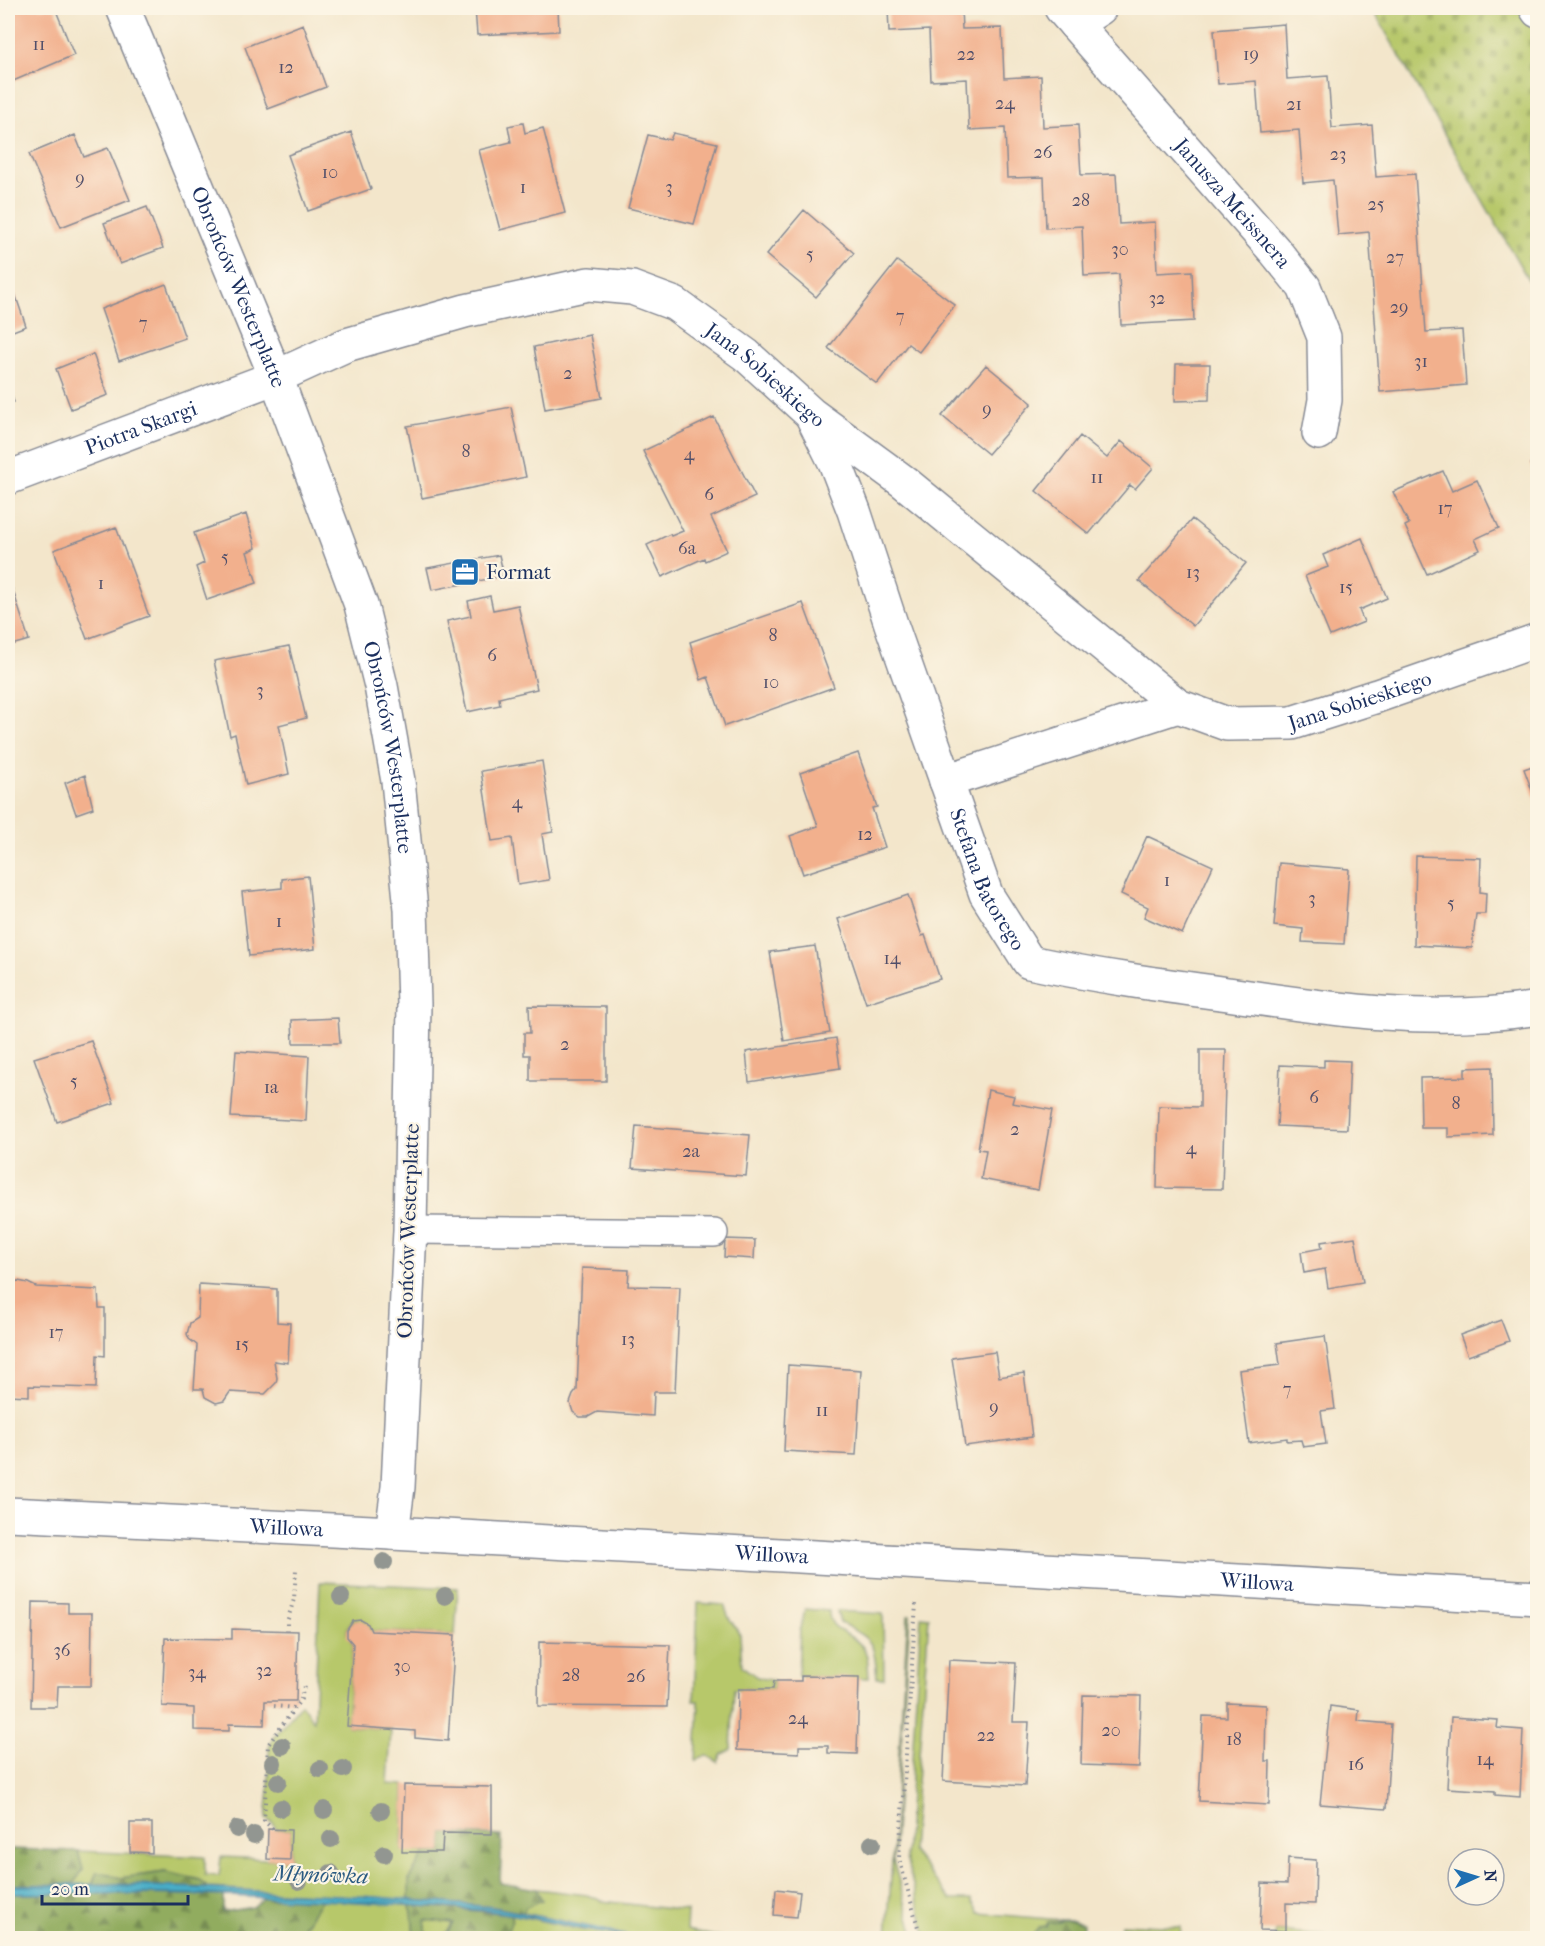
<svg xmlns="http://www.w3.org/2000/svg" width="1545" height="1946" viewBox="0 0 1545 1946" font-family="'IM FELL French Canon',serif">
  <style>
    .green { fill: #b7c86b; stroke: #697c64; stroke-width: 1.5 }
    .forest { fill: url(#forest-firs); stroke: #566e5e; stroke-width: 1.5 }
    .cemetery { fill: url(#cemetery-stones); stroke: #697c64; stroke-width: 1.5 }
    .water { fill: url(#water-rules); stroke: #326e93; stroke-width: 1.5 }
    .building { fill: #f2b08d }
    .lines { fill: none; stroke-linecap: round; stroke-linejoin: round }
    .service-casing { stroke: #878a94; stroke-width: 30 }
    .pedestrian-casing { stroke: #878a94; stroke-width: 36 }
    .minor-casing { stroke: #878a94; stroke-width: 36 }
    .path { stroke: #878a94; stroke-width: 4; stroke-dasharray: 1.5 4.5; stroke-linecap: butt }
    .service { stroke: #fff; stroke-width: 27 }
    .pedestrian { stroke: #fff; stroke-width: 33 }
    .minor { stroke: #fff; stroke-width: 33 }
    .tree { fill: #929691 }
    .labels { text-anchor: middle; stroke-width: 4.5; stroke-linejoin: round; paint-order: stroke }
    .number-label { font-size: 18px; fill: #514f6a }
    .street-label { font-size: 21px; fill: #1b2f5e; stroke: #fcf5e5 }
    .poi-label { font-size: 21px; fill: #1b2f5e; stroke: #fcf5e5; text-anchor: start }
    .water-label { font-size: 22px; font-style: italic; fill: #2b5b83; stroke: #fcf5e5 }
  </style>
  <defs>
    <pattern id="forest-firs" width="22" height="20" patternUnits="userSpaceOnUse" patternTransform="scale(1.5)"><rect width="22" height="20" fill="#91ac5f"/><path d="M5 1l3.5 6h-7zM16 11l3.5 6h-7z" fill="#768c52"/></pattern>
    <pattern id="cemetery-stones" width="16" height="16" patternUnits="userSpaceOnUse" patternTransform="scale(1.5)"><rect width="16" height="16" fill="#b7c86b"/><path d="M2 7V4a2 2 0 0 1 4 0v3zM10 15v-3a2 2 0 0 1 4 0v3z" fill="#9dac5f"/></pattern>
    <pattern id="water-rules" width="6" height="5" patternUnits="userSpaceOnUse" patternTransform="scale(1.5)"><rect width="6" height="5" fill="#49aec8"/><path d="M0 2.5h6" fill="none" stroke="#3c8ea6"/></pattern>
  </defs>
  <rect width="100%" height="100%" fill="#fcf5e5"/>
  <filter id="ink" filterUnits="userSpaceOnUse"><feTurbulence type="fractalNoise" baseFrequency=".0167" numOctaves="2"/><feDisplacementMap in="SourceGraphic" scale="12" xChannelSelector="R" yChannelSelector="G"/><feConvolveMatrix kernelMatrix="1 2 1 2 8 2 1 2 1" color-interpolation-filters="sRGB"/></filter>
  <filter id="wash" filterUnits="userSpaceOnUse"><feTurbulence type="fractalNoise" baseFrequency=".008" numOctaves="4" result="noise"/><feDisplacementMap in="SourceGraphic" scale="24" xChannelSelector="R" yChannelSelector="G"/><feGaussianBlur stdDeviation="1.35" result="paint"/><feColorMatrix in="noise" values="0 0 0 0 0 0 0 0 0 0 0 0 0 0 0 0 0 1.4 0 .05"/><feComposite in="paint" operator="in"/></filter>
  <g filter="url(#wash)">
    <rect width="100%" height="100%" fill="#f3e6cb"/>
    <path class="green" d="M320 1582 458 1588 455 1635 371 1631C367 1621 362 1620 353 1621 344 1629 346 1636 353 1644L347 1726 391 1729 388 1784 404 1785 402 1851 426 1852 410 1878 409 1900 208 1888 200 1880 165 1872 121 1878 97 1872 92 1885H72L83 1870 78 1851 205 1857V1875L219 1876 221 1857 290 1860 291 1830 276 1829 274 1824 266 1819 269 1789V1747L273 1738 301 1704 314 1721Z
      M698 1603 724 1605 729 1618 740 1635 742 1666 757 1677 774 1681 773 1689H734L731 1749 722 1754 718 1762 708 1756 701 1757 696 1761 699 1701H694Z
      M805 1609 829 1611C828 1633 854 1632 864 1649 869 1657 868 1668 869 1678L798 1676 800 1628Z
      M837 1611 883 1614 884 1678H877C874 1637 872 1642 840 1622Z
      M908 1615H910L893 1860 915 1938H887Z
      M921 1616 929 1617 912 1851 951 1900H971L979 1913 1062 1920 1046 1926 1033 1935V1938H927L906 1858Z
      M536 1889 587 1895 602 1901 687 1911 686 1930 724 1938H635L600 1929 523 1913 526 1907 542 1900Z
      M322 1899 409 1905 412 1911 414 1938H308L301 1931Z
      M512 1914 582 1930 606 1933 624 1938H500L512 1919Z
      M425 1920 453 1922C447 1935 443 1938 429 1938L427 1937Z
      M1121 1924 1181 1927 1180 1938H1120Z
      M1275 1931 1326 1935V1938H1275Z"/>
    <path class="forest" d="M443 1833 502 1836 500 1883 536 1889 542 1900 526 1907 523 1913 493 1907 409 1900V1878L426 1852H442Z
      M8 1849 78 1851 83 1870 72 1885H8Z
      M97 1872 121 1878 165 1872 200 1880 208 1888 92 1885Z
      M115 1892 223 1894V1912L253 1907 266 1896 322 1899 301 1931 308 1938H8V1894Z
      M409 1905 512 1914V1919L507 1934H501L500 1938H439L447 1934 453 1923 425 1920 427 1936 429 1938H414L412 1911Z
      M1062 1920H1074L1083 1924 1082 1935 1084 1938H1033V1935L1039 1927 1046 1926 1048 1922H1059Z"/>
    <path class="cemetery" d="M1372 8H1537V295Z"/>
    <path class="water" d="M114 1884 377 1897 493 1907 600 1929 635 1938C624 1939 615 1934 604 1933 565 1927 527 1915 488 1911 328 1898 168 1892 8 1894V1885Z"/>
    <g id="blocks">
      <path class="building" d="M8 8H55L74 55 11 82 8 72Z
        M475 8H558L559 31 477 35Z
        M888 8H961L962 29 1002 28 1004 78 1041 76 1043 127 1078 125 1081 175 1116 174 1119 224 1155 222 1157 273 1192 271 1194 321 1121 325 1119 274 1084 276 1082 226 1046 228 1044 177 1007 178 1005 128 969 130 967 79 931 81 929 30 889 32Z
        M303 24 326 87 268 109 245 47Z
        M1284 24 1287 79 1328 76 1332 128 1372 125 1376 177 1415 174 1426 332 1462 330 1466 385 1380 392 1369 232 1338 235 1333 180 1303 183 1299 130 1260 133 1256 81 1218 84 1214 30Z
        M523 123 525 133 543 128 565 213 500 230 479 150 511 142 508 126Z
        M351 132 371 189 308 211 288 155Z
        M673 133 717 143 694 224 628 208 648 135 670 140Z
        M75 135 84 157 108 148 130 200 61 227 29 154Z
        M147 207 163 248 120 264 104 223Z
        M804 210 854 253 816 297 766 255Z
        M897 261 955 305 919 352 908 344 877 384 828 348Z
        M166 284 185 338 119 361 101 309Z
        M12 285 26 326 8 333V286Z
        M590 335 602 398 545 409 534 347Z
        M93 354 108 395 71 409 56 369Z
        M1176 364H1210L1209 400 1175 401Z
        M986 365 1032 403 988 454 942 416Z
        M8 385 14 402 8 404Z
        M511 407 526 477 422 498 407 426Z
        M714 417 755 497 711 517 727 551 705 561 704 558 662 577 647 545 670 534 671 536 683 531 643 451Z
        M1080 436 1107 458 1121 441 1153 468 1135 489 1130 485 1089 534 1036 491Z
        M1538 461V481L1530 464Z
        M1443 471 1452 491 1477 480 1499 528 1475 539 1480 550 1427 574 1405 526 1409 524 1393 492Z
        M246 514 256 548 247 552 257 583 207 600 196 567 204 563 194 533Z
        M1192 519 1246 563 1193 626 1139 581Z
        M116 527 149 616 87 639 54 550Z
        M1362 538 1387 598 1359 610 1364 622 1330 636 1305 576 1328 567 1323 555Z
        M499 555 504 576 432 590 427 568Z
        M8 575 29 640 8 646Z
        M490 596 493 610 518 605 537 689 499 698 500 705 467 712 447 621 471 616 468 601Z
        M803 603 834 687 725 726 708 677 701 680 690 642Z
        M289 646 306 718 279 725 289 774 246 785 235 734 230 736 214 661Z
        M858 753 877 807 872 808 885 847 803 874 790 836 818 826 800 773Z
        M542 761 553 832 542 834 549 880 518 885 512 838 492 841 481 771Z
        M1538 764V804H1537L1524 769Z
        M85 775 93 808 76 814 65 783Z
        M1147 836 1213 866 1182 934 1144 917 1148 907 1121 894Z
        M1416 856 1481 858 1480 892 1486 893 1485 914H1476L1472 948 1414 945Z
        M1279 863 1349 869 1344 944 1302 942 1303 929 1274 926Z
        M308 876 315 949 249 956 242 892 282 888V879Z
        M908 895 922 936 925 935 940 979 866 1003 838 919Z
        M815 946 830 1033 784 1041 770 952Z
        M529 1006 606 1007V1081H530V1055H524V1033H530Z
        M338 1018 340 1043H293L292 1020Z
        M836 1038 840 1068 749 1082 746 1052Z
        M91 1041 114 1103 57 1122 34 1058Z
        M1200 1050H1226L1222 1189 1157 1188 1159 1106 1200 1107Z
        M236 1051 309 1056 306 1121 231 1117Z
        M1324 1060 1350 1061 1347 1129 1277 1126 1280 1065 1324 1067Z
        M1492 1067 1493 1135 1448 1137V1128H1421L1420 1078 1465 1077V1068Z
        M988 1090 1014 1096 1012 1103 1052 1110 1038 1190 981 1179 986 1150 978 1149Z
        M636 1126 750 1135 746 1176 632 1168Z
        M1355 1237 1363 1282 1328 1288 1325 1269 1304 1273 1301 1252 1322 1248 1321 1242Z
        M725 1239 755 1240 754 1259 724 1257Z
        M582 1268 629 1270 628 1286 680 1287 675 1392H654L653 1416 597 1412 588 1417H580L573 1412 570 1403 573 1395 577 1390Z
        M18 1281 28 1283 36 1287 98 1290 99 1308H105V1356L97 1355 96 1388 29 1386V1396L8 1395V1282Z
        M199 1284 277 1289V1322L290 1323 288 1363 274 1361 277 1378 276 1383 265 1394 230 1392 224 1401 216 1403 205 1397 203 1389H194L197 1345 189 1339 187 1334 190 1323 198 1318Z
        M1501 1320 1509 1341 1468 1356 1460 1335Z
        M1325 1336 1335 1409 1321 1411 1326 1444 1303 1447 1301 1440 1287 1441V1438L1249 1443 1239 1370 1280 1365 1277 1343Z
        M995 1352 999 1377 1024 1373 1032 1437 965 1446 952 1358Z
        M788 1365 861 1370 856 1455 784 1451Z
        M33 1602 68 1603V1613H92L91 1686H58L57 1707H31Z
        M361 1620 368 1624 371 1631 455 1635 448 1741 415 1738V1731L347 1726 353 1644 347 1637V1630L353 1621Z
        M232 1629 298 1631 296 1701H265L264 1725 229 1724V1731L194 1730V1708L162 1706 165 1638 232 1639Z
        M539 1642 670 1645 667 1707 538 1706Z
        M949 1660 1016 1663 1013 1722H1029L1025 1786 943 1781Z
        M801 1676 859 1677 857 1754 828 1753V1746H799V1753L737 1750 738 1689H773L774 1681H801Z
        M1083 1695 1141 1696 1139 1767 1081 1765Z
        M1227 1703 1266 1705 1265 1761H1270L1269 1805 1199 1801 1203 1716 1227 1717Z
        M1330 1706 1359 1710 1358 1721 1391 1724 1386 1809 1320 1804Z
        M1451 1717 1498 1720 1497 1728 1523 1730 1520 1797 1495 1795V1791L1447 1788Z
        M404 1785 492 1787V1834L443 1833 442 1852H402Z
        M130 1823H152V1853L130 1852Z
        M268 1829 291 1830 290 1860 267 1859Z
        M1288 1858 1316 1860 1315 1904 1286 1903V1931L1260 1930 1262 1883 1287 1884Z
        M776 1889 800 1892 797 1917 774 1915Z"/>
    </g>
  </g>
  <g filter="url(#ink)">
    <use href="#blocks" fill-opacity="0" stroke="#878a94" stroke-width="1.5"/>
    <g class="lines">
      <g class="service-casing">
        <path id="service" d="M410 1230 714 1233"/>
      </g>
      <g class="pedestrian-casing">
        <path id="pedestrian" d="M1536 8 1538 11"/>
      </g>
      <g class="minor-casing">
        <g id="minor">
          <path id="s1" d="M123 8 276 377 361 605 381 686 398 781 411 909 414 1004 410 1230 398 1487 392 1533"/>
          <path id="s2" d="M1061 8 1274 250 1304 287 1324 337 1325 400 1319 433"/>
          <path d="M1075 24 1100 8"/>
          <path id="s3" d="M813 418 835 462 854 511 891 624 986 894 1029 962C1095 976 1161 985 1228 994 1329 1009 1435 1025 1538 1008"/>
          <path id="s4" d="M8 478 276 377 346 345 465 311 588 284 632 288 675 304 746 355 811 414 904 482 1178 706 1227 724 1292 723 1377 696 1538 640"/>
          <path d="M946 781 1178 706"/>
          <path id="s5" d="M8 1514 392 1533 1538 1598"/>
        </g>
      </g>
      <path class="path" d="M916 1604 899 1858 921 1938
        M287 1631V1622L294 1599 296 1570
        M274 1706 294 1708
        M273 1829 264 1821 268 1745 301 1699 304 1686"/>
      <use href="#service" class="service"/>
      <use href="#pedestrian" class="pedestrian"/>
      <use href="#minor" class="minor"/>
    </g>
    <g class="tree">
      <circle cx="384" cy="1562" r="9"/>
      <circle cx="445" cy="1596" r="9"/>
      <circle cx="341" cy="1597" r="9"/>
      <circle cx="282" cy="1746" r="9"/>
      <circle cx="273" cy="1763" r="9"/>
      <circle cx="320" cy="1769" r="9"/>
      <circle cx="343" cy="1769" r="9"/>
      <circle cx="278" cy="1782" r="9"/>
      <circle cx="281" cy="1808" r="9"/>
      <circle cx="324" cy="1810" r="9"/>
      <circle cx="381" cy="1811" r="9"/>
      <circle cx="237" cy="1829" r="9"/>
      <circle cx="254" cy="1835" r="9"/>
      <circle cx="331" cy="1839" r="9"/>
      <circle cx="872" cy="1844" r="9"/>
      <circle cx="384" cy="1854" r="9"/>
      <circle cx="331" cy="1873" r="9"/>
      <circle cx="299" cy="1881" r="9"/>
    </g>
  </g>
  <defs>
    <g id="office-square" transform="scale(1.5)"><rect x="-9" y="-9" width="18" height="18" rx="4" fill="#1f6fb2" stroke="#fcf5e5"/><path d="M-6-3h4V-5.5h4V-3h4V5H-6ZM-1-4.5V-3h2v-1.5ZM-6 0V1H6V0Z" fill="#fff"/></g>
  </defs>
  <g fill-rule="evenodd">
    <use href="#office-square" x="465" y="572"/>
  </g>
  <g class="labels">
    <g class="number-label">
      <text x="39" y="50">11</text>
      <text x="966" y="60">22</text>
      <text x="1251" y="60">19</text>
      <text x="286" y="73">12</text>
      <text x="1005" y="109">24</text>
      <text x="1294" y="110">21</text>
      <text x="1043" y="158">26</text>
      <text x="1338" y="160">23</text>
      <text x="330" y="178">10</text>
      <text x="80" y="184">9</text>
      <text x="523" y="193">1</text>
      <text x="669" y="193">3</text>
      <text x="1081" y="206">28</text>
      <text x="1376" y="210">25</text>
      <text x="1120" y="255">30</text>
      <text x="810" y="260">5</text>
      <text x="1395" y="263">27</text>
      <text x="1157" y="304">32</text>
      <text x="1399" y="313">29</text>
      <text x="900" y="322">7</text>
      <text x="143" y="329">7</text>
      <text x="1421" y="367">31</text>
      <text x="568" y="379">2</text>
      <text x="987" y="415">9</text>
      <text x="466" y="457">8</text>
      <text x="689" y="460">4</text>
      <text x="1097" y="483">11</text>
      <text x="709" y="500">6</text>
      <text x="1445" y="514">17</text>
      <text x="687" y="554">6a</text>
      <text x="225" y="563">5</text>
      <text x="1193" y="578">13</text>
      <text x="101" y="589">1</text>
      <text x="1346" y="593">15</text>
      <text x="773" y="641">8</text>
      <text x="492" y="661">6</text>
      <text x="771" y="688">10</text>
      <text x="260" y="696">3</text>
      <text x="517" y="808">4</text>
      <text x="865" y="840">12</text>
      <text x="1167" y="886">1</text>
      <text x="1312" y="904">3</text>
      <text x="1451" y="909">5</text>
      <text x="279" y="927">1</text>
      <text x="892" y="964">14</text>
      <text x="565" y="1050">2</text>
      <text x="74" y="1087">5</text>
      <text x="271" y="1093">1a</text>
      <text x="1314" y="1103">6</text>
      <text x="1456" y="1109">8</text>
      <text x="1015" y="1135">2</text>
      <text x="1191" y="1154">4</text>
      <text x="691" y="1157">2a</text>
      <text x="56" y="1338">17</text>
      <text x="628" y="1345">13</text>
      <text x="242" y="1350">15</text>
      <text x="1287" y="1395">7</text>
      <text x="994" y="1413">9</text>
      <text x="822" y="1416">11</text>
      <text x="62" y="1656">36</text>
      <text x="402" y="1672">30</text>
      <text x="264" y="1676">32</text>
      <text x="197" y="1678">34</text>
      <text x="571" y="1681">28</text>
      <text x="636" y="1682">26</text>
      <text x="798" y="1724">24</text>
      <text x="1111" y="1736">20</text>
      <text x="986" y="1741">22</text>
      <text x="1234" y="1745">18</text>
      <text x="1485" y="1765">14</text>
      <text x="1356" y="1770">16</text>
    </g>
    <g class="street-label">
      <text dy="7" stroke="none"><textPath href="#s2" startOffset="260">Janusza Meissnera</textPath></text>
      <text dy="7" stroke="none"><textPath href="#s1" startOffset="302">Obrońców Westerplatte</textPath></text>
      <text dy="7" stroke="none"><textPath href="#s4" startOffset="818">Jana Sobieskiego</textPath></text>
      <text dy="7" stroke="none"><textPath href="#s4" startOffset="142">Piotra Skargi</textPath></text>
      <text dy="7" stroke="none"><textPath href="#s4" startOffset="1536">Jana Sobieskiego</textPath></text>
      <text dy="7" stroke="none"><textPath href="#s1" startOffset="788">Obrońców Westerplatte</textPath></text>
      <text dy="7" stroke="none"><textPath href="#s3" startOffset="494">Stefana Batorego</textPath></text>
      <text transform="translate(408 1231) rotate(-88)" y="7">Obrońców Westerplatte</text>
      <text dy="7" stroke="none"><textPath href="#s5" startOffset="279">Willowa</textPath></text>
      <text dy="7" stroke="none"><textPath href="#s5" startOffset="765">Willowa</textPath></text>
      <text dy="7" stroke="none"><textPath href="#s5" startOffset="1251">Willowa</textPath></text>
    </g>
    <g class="poi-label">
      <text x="486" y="579">Format</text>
    </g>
    <g class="water-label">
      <text transform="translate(321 1874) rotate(2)" y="8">Młynówka</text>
    </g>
  </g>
  <rect width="1545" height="1946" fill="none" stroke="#fcf5e5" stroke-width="30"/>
  <g transform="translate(1476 1877) rotate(86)"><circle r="28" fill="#fcf5e5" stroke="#a2a6af" stroke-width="1.5"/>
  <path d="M0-4.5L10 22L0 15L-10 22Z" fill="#1f6fb2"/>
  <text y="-9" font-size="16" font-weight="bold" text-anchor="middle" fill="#1b2f5e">N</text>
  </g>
  <path d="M42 1895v9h146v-9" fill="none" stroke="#1b2f5e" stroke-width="3"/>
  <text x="51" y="1895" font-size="18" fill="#1b2f5e" stroke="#fcf5e5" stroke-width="4.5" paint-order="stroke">20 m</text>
</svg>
